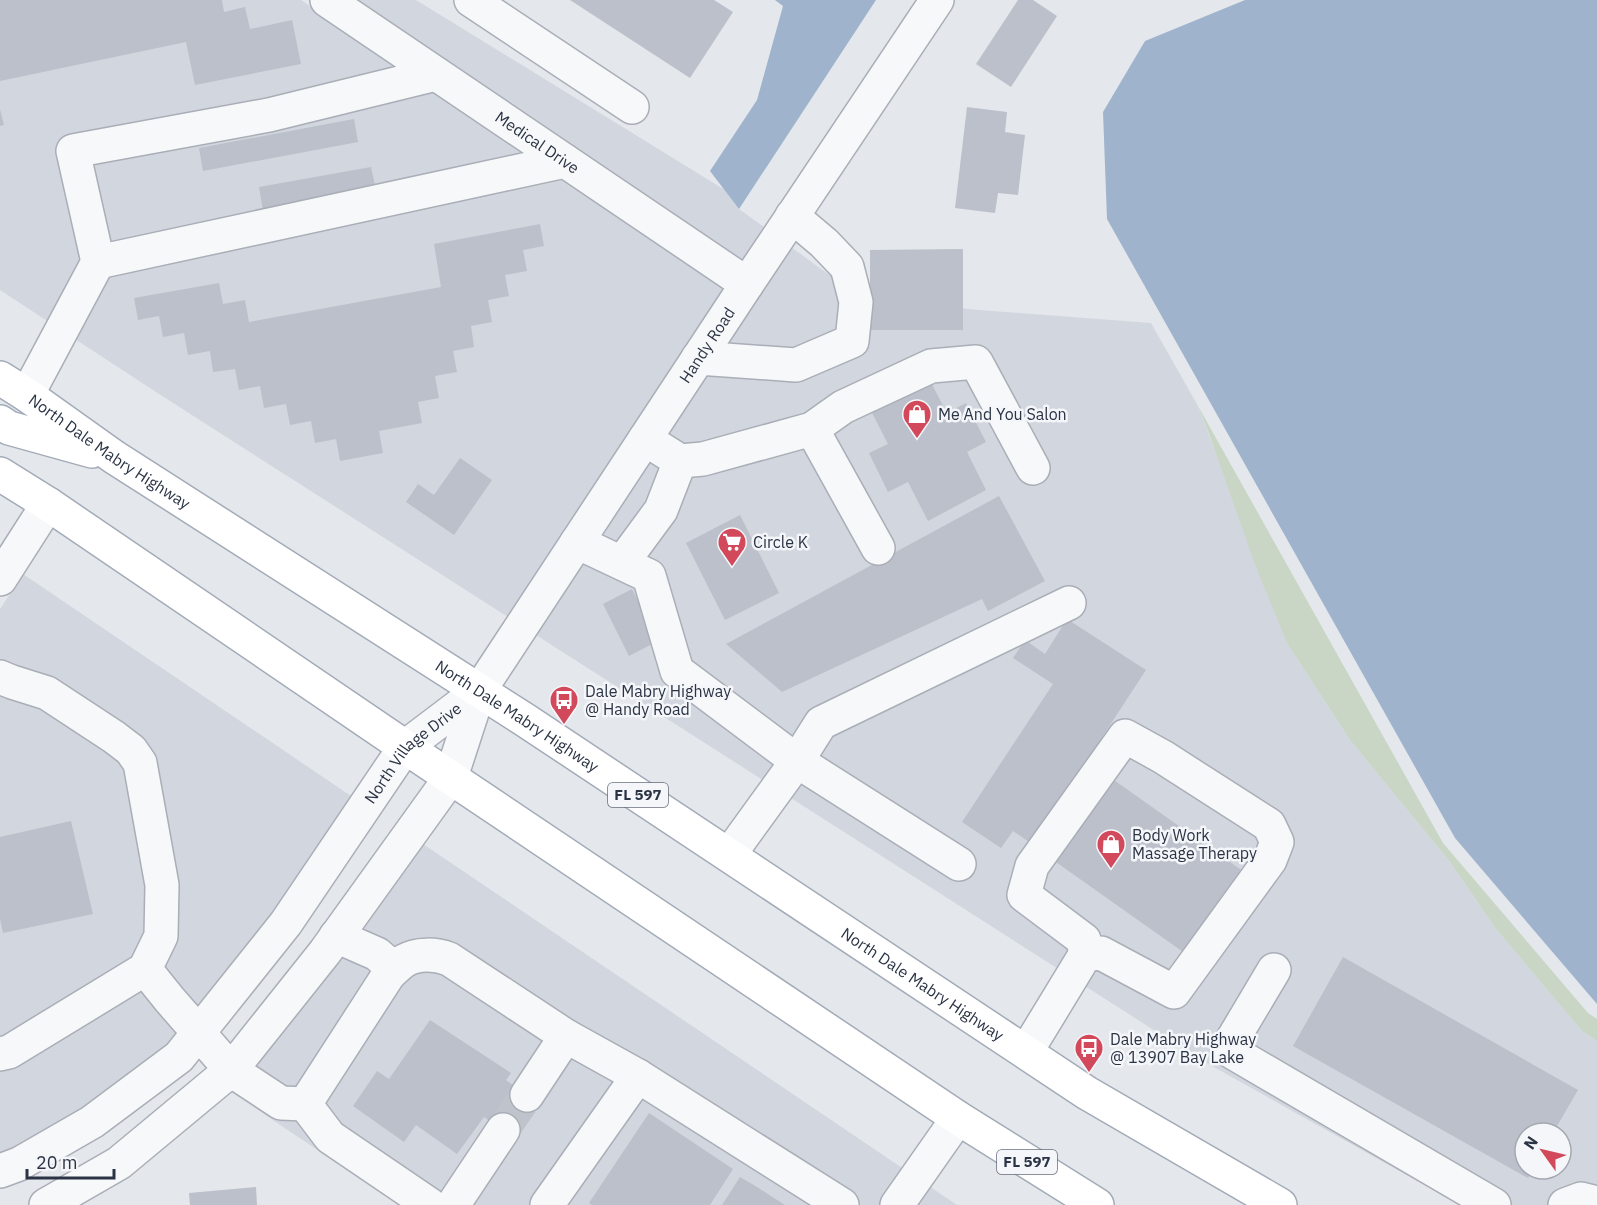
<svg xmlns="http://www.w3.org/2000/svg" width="1597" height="1205" viewBox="0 0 1597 1205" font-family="'IBM Plex Sans',sans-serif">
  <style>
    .built { fill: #d2d6de; fill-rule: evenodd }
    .green { fill: #c9d6c5 }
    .water { fill: #9fb4cc }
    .building { fill: #bbc0ca }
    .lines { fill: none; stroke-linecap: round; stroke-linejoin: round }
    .minor-tunnel { stroke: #bfc3cb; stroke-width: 33; stroke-dasharray: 33 16; stroke-linecap: butt }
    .minor-casing { stroke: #a9aeb7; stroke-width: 36 }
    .major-casing { stroke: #a3abb8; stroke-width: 36 }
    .minor { stroke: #f7f8fa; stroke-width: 33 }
    .major { stroke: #fff; stroke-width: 33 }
    .labels { text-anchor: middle; stroke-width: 5; stroke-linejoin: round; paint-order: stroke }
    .shield { fill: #f4f6f9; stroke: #676e7b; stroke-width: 1.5 }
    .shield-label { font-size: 15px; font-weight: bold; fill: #2b3445 }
    .street-label { font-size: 16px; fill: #2b3445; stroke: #f4f6f9 }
    .poi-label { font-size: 16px; fill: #2b3445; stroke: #f4f6f9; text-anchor: start }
  </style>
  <rect width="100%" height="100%" fill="#e4e7ec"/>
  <path class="built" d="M0 0H301L725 287 508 617 156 392 0 290Z
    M354 0H416L725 190 739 209 764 227 741 262Z
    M791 247 861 298 979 310 1151 323 1198 406 1287 643 1350 740 1450 862 1496 929 1582 1031 1597 1041V1205H1460L1196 1057 536 635ZM1525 1133H1561V1169H1525Z
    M23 574 351 796 272 914 167 1046 82 1109 11 1150 0 1154V609Z
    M423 844 957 1205H400L231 1092 254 1074 252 1071 338 962Z"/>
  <path class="green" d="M1198 406 1443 843 1588 1013 1597 1019V1041L1582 1031 1496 929 1450 862 1350 740 1287 643 1256 567 1209 434Z"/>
  <path class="water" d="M775 0H876L739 209 710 171 757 100 783 6Z
    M1245 0H1597V1004L1455 838 1107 219 1103 112 1145 41Z"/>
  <path class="building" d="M0 0H222L224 12 245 7 250 29 292 20 301 64 195 85 186 42 0 81Z
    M570 0H714L733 12 690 78Z
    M1018 0H1033L1057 16 1011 87 976 64Z
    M967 107 1007 112 1005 132 1025 135 1018 195 998 193 995 213 955 208Z
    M0 109 4 125 0 126Z
    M354 119 358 142 203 171 199 148Z
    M371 167 376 190 263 211 259 187Z
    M540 224 544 246 523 250 527 271 505 275 509 296 488 300 492 322 471 326 474 347 453 351 457 372 435 376 439 398 418 402 422 423 379 431 383 453 340 461 336 439 315 443 311 421 290 425 286 404 264 408 260 386 239 390 235 369 213 372 210 351 188 355 184 333 163 337 159 316 138 320 134 298 219 283 223 304 245 300 249 322 441 287 434 244Z
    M963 249V330H870V250Z
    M927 375 947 413 966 403 986 442 967 452 986 490 928 521 908 482 888 492 869 453 888 444 868 405Z
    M460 458 492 480 454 535 406 502 418 484 434 495Z
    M999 496 1045 581 988 611 982 599 782 692 726 644Z
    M740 515 779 593 725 620 686 543Z
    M632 589 658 641 629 656 603 604Z
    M1067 619 1146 670 1032 844 1013 831 1001 848 962 822 1053 684 1013 658 1025 640 1045 654Z
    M1111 778 1244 872 1186 954 1053 860Z
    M71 821 93 914 3 933 0 919V837Z
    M1343 957 1578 1090 1553 1133H1525V1169H1533L1528 1178 1293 1046Z
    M430 1020 511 1073 506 1080 535 1101 510 1136 484 1117 457 1154 416 1125 404 1142 353 1106 377 1071 389 1079Z
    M649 1113 733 1169 710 1205H592L589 1203Z
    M740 1177 757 1187 785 1205H722Z
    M256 1187 257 1205H190L189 1193Z"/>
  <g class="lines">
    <path class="minor-tunnel" d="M503 1130 527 1095"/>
    <g class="minor-casing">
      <g id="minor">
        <path id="s1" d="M327 0 747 284"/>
        <path d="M471 0 632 107"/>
        <path d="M98 262 565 161"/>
        <path d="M698 358 796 365 852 341 856 302 847 267 824 243 792 216"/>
        <path d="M27 395 98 262 73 151 269 115 436 74"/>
        <path d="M812 429 878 548"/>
        <path d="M645 439 680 461 703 459 812 429 843 407 931 366 976 362 1033 468"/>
        <path d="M577 542 649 576 677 671 797 761 959 864"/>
        <path d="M622 563 661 510 680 461"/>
        <path d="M0 579 48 504"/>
        <path d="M0 677 12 682 47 693 114 737 131 750 140 763 162 885 161 936 145 969 170 1000 231 1070 281 1103 305 1104 389 974 385 961 377 954 336 936"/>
        <path d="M729 855 797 761 821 723 1069 603"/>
        <path d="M1274 970 1227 1049 1494 1205"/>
        <path d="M389 974C394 970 399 964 404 961 417 953 436 954 449 959L566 1036 638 1076 842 1205"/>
        <path d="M1026 1052 1085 955 1084 940 1024 895 1032 866 1125 736 1163 757 1269 825 1277 842 1270 860 1174 992 1101 953 1085 955"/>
        <path d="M0 1054 9 1052 145 969"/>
        <path d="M527 1095 566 1036"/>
        <path d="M305 1104 330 1137 430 1205"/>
        <path id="s2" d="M0 1171 19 1164 92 1122 179 1057 286 923 405 747 479 691"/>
        <path id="s3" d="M46 1205 119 1163 231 1070 325 952 451 777 479 691 747 284 937 0"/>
        <path d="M453 1205 503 1130"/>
        <path d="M547 1205 638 1076"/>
        <path d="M897 1205 958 1118"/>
        <path d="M1565 1205 1581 1199 1597 1203"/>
      </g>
    </g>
    <g class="major-casing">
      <g id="major">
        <path id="s4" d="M0 378 27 395 114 457 525 720 1087 1093 1280 1205"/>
        <path d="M0 422 9 428 92 451"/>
        <path d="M0 474 48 504 405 747 958 1118 1097 1205"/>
      </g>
    </g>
    <use href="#minor" class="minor"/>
    <use href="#major" class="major"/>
  </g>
  <defs>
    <g id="shop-pin" transform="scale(1.5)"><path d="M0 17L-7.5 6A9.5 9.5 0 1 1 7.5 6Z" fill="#d1495b" stroke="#f4f6f9"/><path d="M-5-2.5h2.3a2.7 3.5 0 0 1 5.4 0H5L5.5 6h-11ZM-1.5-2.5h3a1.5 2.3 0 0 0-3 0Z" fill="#fff"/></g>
    <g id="supermarket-pin" transform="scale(1.5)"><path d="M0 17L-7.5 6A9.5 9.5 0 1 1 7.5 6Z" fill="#d1495b" stroke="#f4f6f9"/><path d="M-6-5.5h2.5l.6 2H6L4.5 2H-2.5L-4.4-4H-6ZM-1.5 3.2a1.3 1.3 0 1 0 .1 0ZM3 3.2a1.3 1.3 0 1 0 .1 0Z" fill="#fff"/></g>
    <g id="bus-pin" transform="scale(1.5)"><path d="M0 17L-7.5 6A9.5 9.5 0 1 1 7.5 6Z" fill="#d1495b" stroke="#f4f6f9"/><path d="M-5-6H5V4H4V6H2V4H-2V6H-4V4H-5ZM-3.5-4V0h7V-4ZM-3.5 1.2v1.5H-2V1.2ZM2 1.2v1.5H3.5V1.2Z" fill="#fff"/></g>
  </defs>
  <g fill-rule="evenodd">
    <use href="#shop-pin" x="917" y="414"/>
    <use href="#supermarket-pin" x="732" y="542"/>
    <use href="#bus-pin" x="564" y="700"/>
    <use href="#shop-pin" x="1111" y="844"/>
    <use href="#bus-pin" x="1089" y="1048"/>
  </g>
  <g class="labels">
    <g class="shield">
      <rect x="608" y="783" width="60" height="24" rx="4.5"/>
      <rect x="997" y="1150" width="60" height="24" rx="4.5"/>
    </g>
    <g class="shield-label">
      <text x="638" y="800">FL 597</text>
      <text x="1027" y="1167">FL 597</text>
    </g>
    <g class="street-label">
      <text dy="6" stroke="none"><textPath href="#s1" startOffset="254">Medical Drive</textPath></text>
      <text dy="6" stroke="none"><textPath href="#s3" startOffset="1101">Handy Road</textPath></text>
      <text dy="6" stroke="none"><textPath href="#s4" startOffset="132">North Dale Mabry Highway</textPath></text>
      <text dy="6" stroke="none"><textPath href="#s4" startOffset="618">North Dale Mabry Highway</textPath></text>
      <text dy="6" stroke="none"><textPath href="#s2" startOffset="598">North Village Drive</textPath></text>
      <text dy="6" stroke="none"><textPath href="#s4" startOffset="1104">North Dale Mabry Highway</textPath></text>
    </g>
    <g class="poi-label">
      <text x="938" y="420">Me And You Salon</text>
      <text x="753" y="548">Circle K</text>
      <text x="585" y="697">Dale Mabry Highway<tspan x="585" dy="18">@ Handy Road</tspan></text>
      <text x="1132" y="841">Body Work<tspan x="1132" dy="18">Massage Therapy</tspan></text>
      <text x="1110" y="1045">Dale Mabry Highway<tspan x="1110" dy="18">@ 13907 Bay Lake</tspan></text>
    </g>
  </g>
  <g transform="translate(1543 1151) rotate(304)"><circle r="28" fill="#f4f6f9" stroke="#a4a8b1" stroke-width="1.5"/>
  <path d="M0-4.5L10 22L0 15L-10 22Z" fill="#d1495b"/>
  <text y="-9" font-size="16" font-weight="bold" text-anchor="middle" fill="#2b3445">N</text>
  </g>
  <path d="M27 1169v9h87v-9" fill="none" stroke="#2b3445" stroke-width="3"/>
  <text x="36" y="1169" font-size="18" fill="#2b3445" stroke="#f4f6f9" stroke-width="4.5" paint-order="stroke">20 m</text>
</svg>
